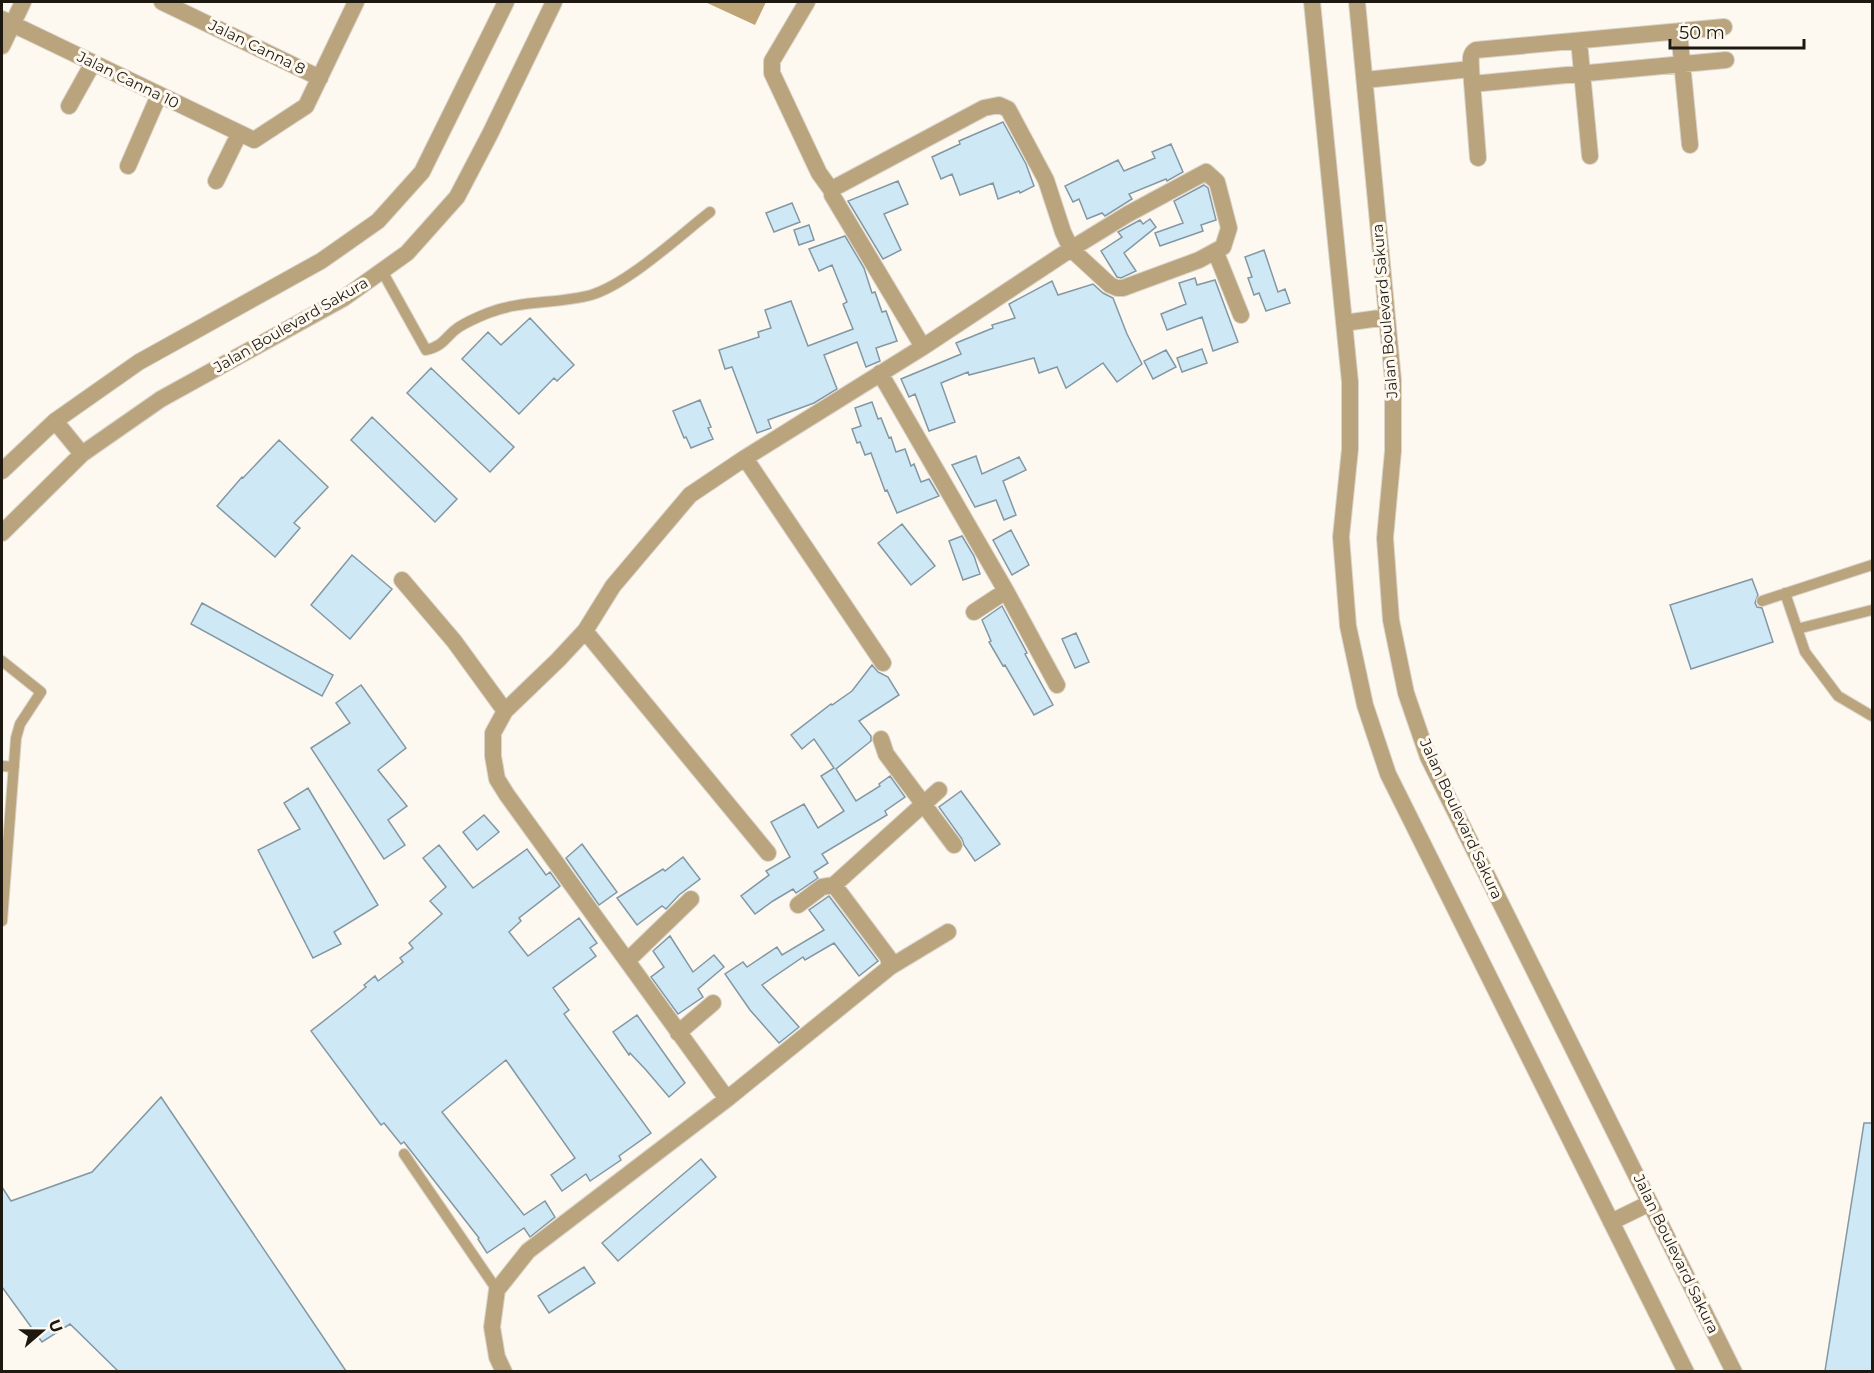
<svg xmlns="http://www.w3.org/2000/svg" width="1874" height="1373" viewBox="0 0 1874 1373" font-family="Montserrat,sans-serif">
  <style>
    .water { fill: #bda375 }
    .building { fill: #cfe8f5; stroke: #8298a4; stroke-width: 1.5 }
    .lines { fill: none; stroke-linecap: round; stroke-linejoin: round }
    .service-casing { stroke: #dad5cc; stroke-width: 12 }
    .minor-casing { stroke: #dad5cc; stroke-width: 18 }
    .service { stroke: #baa47e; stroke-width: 10 }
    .minor { stroke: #baa47e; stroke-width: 16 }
    .labels { text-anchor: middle; stroke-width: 6; stroke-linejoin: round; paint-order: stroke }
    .street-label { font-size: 15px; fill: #1d1911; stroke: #fef9f0 }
  </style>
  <rect width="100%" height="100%" fill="#fef9f0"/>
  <path class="water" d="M705 2H766L755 25Z"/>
  <path class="building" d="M1003 122 1026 164 1034 186 1020 193 1019 191 998 199 993 183 960 195 952 174 941 179 932 157 960 144 959 141Z
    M1171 144 1183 172 1167 181 1166 179 1129 194 1132 199 1105 216 1102 213 1087 219 1079 199 1073 202 1065 186 1118 160 1124 171 1155 158 1152 152Z
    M898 181 908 204 884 214 901 250 883 259 848 201Z
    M1204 185 1208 188 1216 220 1201 225 1203 231 1160 246 1155 233 1183 223 1174 201Z
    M792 203 800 222 774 232 766 213Z
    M1150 219 1156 227 1124 253 1136 271 1121 278 1117 277 1101 251 1122 237 1118 232 1140 220 1143 224Z
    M809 225 814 240 799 245 794 230Z
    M845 236 864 268 872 293 875 292 882 312 886 311 897 341 876 348 880 361 866 367 857 342 824 355 837 389 814 403 768 420 771 428 757 433 732 367 725 369 719 350 759 337 758 332 771 328 765 310 791 301 808 346 853 329 843 304 847 302 832 265 819 271 809 249Z
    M1264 250 1278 292 1285 289 1290 303 1266 311 1259 293 1254 295 1248 278 1252 277 1245 257Z
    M1195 278 1197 285 1215 280 1238 342 1213 351 1202 317 1167 330 1161 314 1186 304 1179 283Z
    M1052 281 1058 295 1093 284 1103 293 1113 298 1127 334 1142 364 1117 382 1103 363 1066 388 1057 367 1039 373 1034 358 969 375 968 372 941 383 955 422 929 431 915 394 909 397 901 379 961 354 956 343 993 328 992 325 1015 318 1009 304Z
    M530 318 574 365 557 381 554 378 519 414 462 359 488 332 501 345Z
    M1202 349 1207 363 1182 372 1177 358Z
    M1166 350 1176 367 1153 379 1144 361Z
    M431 368 514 447 490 472 407 393Z
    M700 400 711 427 708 428 713 439 691 448 686 437 684 438 673 411Z
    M872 402 878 419 881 418 889 438 891 437 896 452 905 449 911 466 914 464 921 482 929 479 939 496 897 513 887 490 885 491 871 453 865 455 860 442 857 443 852 429 861 426 855 408Z
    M372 417 457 499 435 522 351 440Z
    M279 440 328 487 294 523 300 528 275 557 217 506 242 477 243 478Z
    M976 456 982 474 1019 457 1026 470 1003 481 1016 515 1004 520 996 500 975 507 952 465Z
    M902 524 935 566 911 585 878 543Z
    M1011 530 1029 565 1012 575 993 540Z
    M962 536 974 556 980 574 963 580 949 541Z
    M352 555 392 589 350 639 311 605Z
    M1752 579 1758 595 1755 603 1757 607 1762 608 1773 642 1691 669 1670 605Z
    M202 603 333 675 322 696 191 624Z
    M1002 606 1027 653 1025 654 1053 705 1034 715 1005 665 1003 666 989 642 991 641 982 620Z
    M1076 633 1089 662 1075 668 1062 639Z
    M872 665 878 672 888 677 899 695 859 721 871 736V741L836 769 856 801 880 786 879 784 890 776 905 797 885 811 887 815 822 854 828 863 814 872 818 878 796 893 793 889 773 901 755 914 741 896 769 875 766 871 790 857 771 822 804 804 818 828 844 811 821 776 834 768 814 739 802 749 791 735 831 704 832 705 852 691Z
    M361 685 406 748 378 770 407 806 388 820 405 845 384 859 311 748 350 723 336 703Z
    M308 788 378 905 334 932 341 944 313 958 258 850 300 829 284 803Z
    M961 791 1000 844 975 861 964 845 962 839 939 807Z
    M484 815 499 832 477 850 463 832Z
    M582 844 617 892 599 905 566 858Z
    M439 845 473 888 527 849 546 875 550 872 560 886 519 918 521 921 509 932 528 956 579 918 597 943 590 948 596 956 553 988 569 1010 564 1014 651 1133 619 1156 621 1160 590 1181 586 1174 562 1191 551 1175 575 1158 506 1060 442 1112 524 1215 545 1201 555 1217 530 1237 524 1228 487 1253 478 1239 479 1238 404 1142 401 1144 384 1123 381 1125 311 1031 349 1001 366 987 364 985 375 976 378 981 403 962 400 958 413 948 409 943 442 914 430 901 446 887 423 858Z
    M683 857 700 879 679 895 666 909 662 906 637 925 617 898 663 869 665 871Z
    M829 896 878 961 859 976 834 943 805 960 803 957 762 985 799 1027 779 1043 750 1010 725 974 743 962 747 967 777 947 782 955 824 930 809 910Z
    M670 936 693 972 714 955 724 967 698 989 703 997 678 1014 651 977 664 967 653 951Z
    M637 1015 685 1083 669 1097 646 1070 630 1053 629 1055 613 1032Z
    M161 1097 346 1371H118L70 1324 42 1342 2 1287V1187L11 1201 92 1172Z
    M1864 1123H1872V1371H1825Z
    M701 1159 716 1177 618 1261 602 1243Z
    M584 1267 595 1283 549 1313 538 1296Z"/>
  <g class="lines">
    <g class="service-casing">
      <path id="service" d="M382 271 426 350C446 345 445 336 459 327 467 322 478 317 488 313 520 300 558 304 591 295 628 284 679 236 710 212
        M1785 593 1805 652 1838 696 1872 716
        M1762 601 1872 565
        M1797 629 1872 610
        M2 661 41 692 20 724 16 738 2 921
        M2 766 14 767
        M404 1154 497 1290"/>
    </g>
    <g class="minor-casing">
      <path id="minor" d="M162 2 320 78
        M807 2 772 61V73L819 173 832 191
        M1312 2 1350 382V449L1341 537 1348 626 1365 705 1388 774 1686 1372
        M1357 2 1393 380V451L1385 538 1391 620 1406 693 1428 757 1734 1372
        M2 19 254 140 306 106 356 2
        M1679 31 1690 145
        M1579 41 1590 156
        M2 46 23 2
        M1365 80 1471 69
        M1472 84 1726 60
        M69 106 93 63
        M1478 158 1471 69C1471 61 1469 54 1476 50L1724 27
        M128 166 159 95
        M216 181 239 134
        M1216 253 1241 315
        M1344 323 1387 317
        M880 373 1006 591 1057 685
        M55 421 82 454
        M745 458 883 663
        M2 471 55 421 139 362 321 261 378 221 422 172 506 2
        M2 533 82 454 161 399 344 298 407 253 457 197 490 134 554 2
        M402 580 454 641 505 711
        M974 612 1006 591
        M585 631 768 853
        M881 739 886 754 954 845
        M834 885 939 790
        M627 961 691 899
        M890 967 948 932
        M678 1033 713 1003
        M727 1099 890 967 888 957 834 885 822 887 798 905
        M1611 1222 1650 1203
        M504 1372 497 1357 492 1327 497 1290 528 1251 727 1099 507 795 497 779 493 756V733L505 711 558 660 585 631 613 586 690 495 745 458 923 347 1071 249 1128 214 1206 172 1217 182 1229 228 1223 247 1199 260 1123 288H1117L1110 285 1071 249 1063 232 1046 180 1008 109 999 105 984 108 834 188 832 195 923 347"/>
    </g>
    <use href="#service" class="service"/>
    <use href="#minor" class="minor"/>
  </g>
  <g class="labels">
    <g class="street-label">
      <text transform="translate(257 47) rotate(26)" y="5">Jalan Canna 8</text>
      <text transform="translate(128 80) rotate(26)" y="5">Jalan Canna 10</text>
      <text transform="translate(1385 311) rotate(-95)" y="5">Jalan Boulevard Sakura</text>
      <text transform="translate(291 325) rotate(-30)" y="5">Jalan Boulevard Sakura</text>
      <text transform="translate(1461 819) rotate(65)" y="5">Jalan Boulevard Sakura</text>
      <text transform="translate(1676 1254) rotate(64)" y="5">Jalan Boulevard Sakura</text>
    </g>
  </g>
  <rect width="1874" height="1373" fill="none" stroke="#1d1911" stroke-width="6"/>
  <g transform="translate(42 1331) rotate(70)" stroke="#fef9f0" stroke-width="4.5" paint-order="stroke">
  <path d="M0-4.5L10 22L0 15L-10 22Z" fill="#1d1911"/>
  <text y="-9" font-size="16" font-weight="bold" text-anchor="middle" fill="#1d1911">U</text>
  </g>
  <path d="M1670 39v9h134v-9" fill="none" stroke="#1d1911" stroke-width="3"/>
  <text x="1679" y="39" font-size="18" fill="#1d1911" stroke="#fef9f0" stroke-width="4.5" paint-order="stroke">50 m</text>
</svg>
